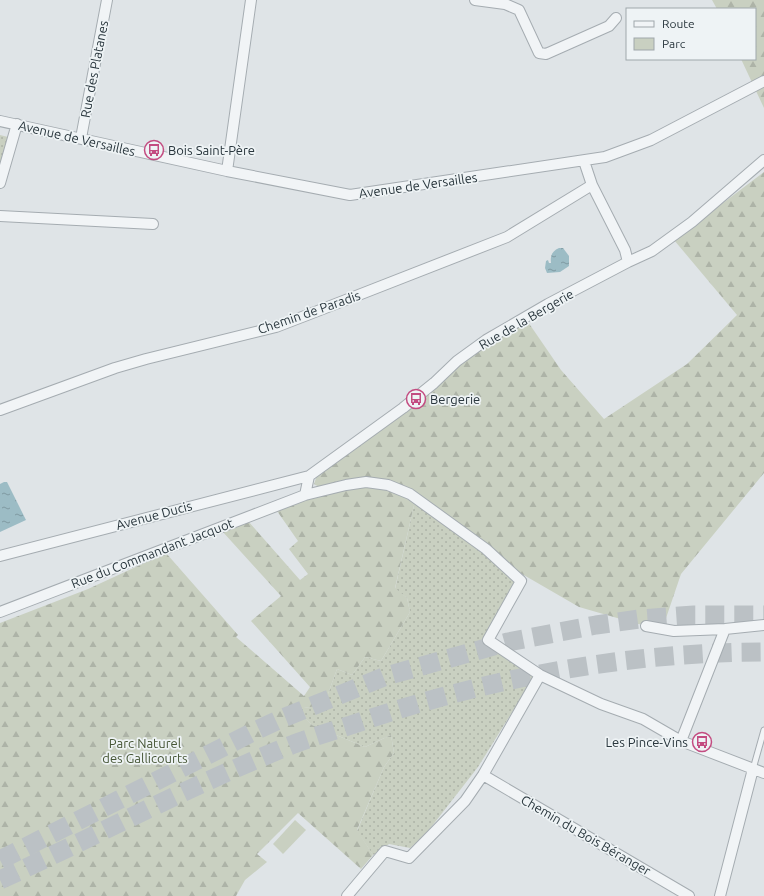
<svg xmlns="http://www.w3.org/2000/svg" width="764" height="896" viewBox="0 0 764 896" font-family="Ubuntu,sans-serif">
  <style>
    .green { fill: url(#green-dots) }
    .forest { fill: url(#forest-firs) }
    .pitch { fill: #c9d0c1 }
    .water { fill: url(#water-ripples) }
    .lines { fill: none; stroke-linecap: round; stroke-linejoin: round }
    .motorway-tunnel { stroke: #bbc1c5; stroke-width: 19; stroke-dasharray: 19 10; stroke-linecap: butt }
    .service-casing { stroke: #a5acb1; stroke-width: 7 }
    .minor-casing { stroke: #a5acb1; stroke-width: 12 }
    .service { stroke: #f1f4f6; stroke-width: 5 }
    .minor { stroke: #f1f4f6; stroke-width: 10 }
    .labels { text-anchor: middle; stroke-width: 3.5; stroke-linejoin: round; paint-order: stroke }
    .street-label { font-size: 13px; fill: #29363d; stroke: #eef3f5 }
    .poi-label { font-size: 13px; fill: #29363d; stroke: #eef3f5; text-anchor: start }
    .park-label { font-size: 13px; fill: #475737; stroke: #eef3f5 }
  </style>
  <defs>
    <pattern id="green-dots" width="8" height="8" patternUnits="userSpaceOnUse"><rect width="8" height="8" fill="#c9d0c1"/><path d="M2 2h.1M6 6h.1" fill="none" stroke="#adb3a7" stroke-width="1.8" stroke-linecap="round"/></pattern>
    <pattern id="forest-firs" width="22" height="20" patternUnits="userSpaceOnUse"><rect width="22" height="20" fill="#c9d0c1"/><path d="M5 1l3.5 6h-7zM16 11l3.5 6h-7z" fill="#adb3a7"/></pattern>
    <pattern id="water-ripples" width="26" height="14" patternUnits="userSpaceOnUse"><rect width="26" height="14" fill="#9cbcc5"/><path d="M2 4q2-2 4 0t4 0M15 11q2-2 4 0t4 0" fill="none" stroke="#7f9aa1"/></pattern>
  </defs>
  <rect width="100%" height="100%" fill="#dfe4e7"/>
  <path class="green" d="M0 135 8 137 0 166Z
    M415 501H425L522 574 482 641 534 677 478 767 425 835 410 848 389 844 373 855 357 831 384 767 394 753 391 735 365 747 312 725 296 709 324 705 337 669 352 675 365 657 381 661 410 612 407 598 395 589Z"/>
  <path class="forest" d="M712 0H764V108L741 59H755V9H717Z
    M764 172V473L681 574 663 627 638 624 579 607 522 574 425 501H415L395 588 407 598 410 612 381 661 365 657 352 675 337 669 324 705 297 709 312 725 365 747 391 735 394 753 384 767 357 830 373 855 361 869 298 813 257 854 267 862 245 880 236 896H0V623L88 589 166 553 238 635 236 637 304 696 310 687 251 621 281 596 222 531 248 521 300 580 308 574 289 549 298 541 277 511 319 487 314 484 316 478 322 469 407 410 478 350 528 322 561 370 604 419 687 364 737 315 674 240Z"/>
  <path class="pitch" d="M295 820 306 830 283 854 273 844Z"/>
  <path class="water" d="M559 248H563L569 256V266L560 272 547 273 545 268 546 261 548 260 549 263H551C550 256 552 251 559 248Z
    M4 482H7L26 520 0 532V484Z"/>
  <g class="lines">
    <path class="motorway-tunnel" d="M0 860 255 731 283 718 386 676 508 642 596 625 639 619 694 615H764
      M0 880C98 835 193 784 294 744 313 737 332 731 351 725 484 679 624 652 764 652"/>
    <g class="service-casing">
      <path id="service" d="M753 769 764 730"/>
    </g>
    <g class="minor-casing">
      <path id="minor" d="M475 0 505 4 519 10 539 53 546 54 609 26 616 18
        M0 121 227 171 350 195 605 157 651 140 764 81
        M81 138 107 0
        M584 161 592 185 625 250 628 262
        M227 171 251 0
        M0 183 17 124
        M0 216 153 224
        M0 410 115 368 146 359 276 327 315 312 507 237 592 185
        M305 495 309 476 403 408 434 383 457 361 486 340 548 304 628 262 652 251 692 222 764 160
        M0 556 309 476
        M0 612 305 495 346 485 366 482 388 485 410 494 486 549 521 581 488 640 540 675 601 704 643 719 681 741 764 773
        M646 626 674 631 725 629 764 625
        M681 741 725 629
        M483 775 689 896
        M347 896 385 851 409 858 465 801 483 775 540 675
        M720 896 753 769"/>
    </g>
    <use href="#service" class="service"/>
    <use href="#minor" class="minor"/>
  </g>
  <defs>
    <g id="bus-ring" transform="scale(1)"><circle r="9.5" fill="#eef3f5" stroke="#c34c81" stroke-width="1.5"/><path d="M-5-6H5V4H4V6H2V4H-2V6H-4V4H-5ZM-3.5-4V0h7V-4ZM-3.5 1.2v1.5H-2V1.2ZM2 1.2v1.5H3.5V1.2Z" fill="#c34c81"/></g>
  </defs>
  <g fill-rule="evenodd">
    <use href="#bus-ring" x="154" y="150"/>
    <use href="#bus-ring" x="416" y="399"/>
    <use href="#bus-ring" x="702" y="742"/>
  </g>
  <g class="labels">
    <g class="street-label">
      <text transform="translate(94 69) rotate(-79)" y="5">Rue des Platanes</text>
      <text transform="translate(77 138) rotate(13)" y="5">Avenue de Versailles</text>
      <text transform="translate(418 185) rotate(-8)" y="5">Avenue de Versailles</text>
      <text transform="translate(309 312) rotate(-19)" y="5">Chemin de Paradis</text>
      <text transform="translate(526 319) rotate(-30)" y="5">Rue de la Bergerie</text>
      <text transform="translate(154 515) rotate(-15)" y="5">Avenue Ducis</text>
      <text transform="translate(152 553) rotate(-21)" y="5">Rue du Commandant Jacquot</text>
      <text transform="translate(586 835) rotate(30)" y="5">Chemin du Bois Béranger</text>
    </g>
    <g class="poi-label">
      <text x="168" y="155">Bois Saint-Père</text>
      <text x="430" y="404">Bergerie</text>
      <text x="688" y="747" text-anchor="end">Les Pince-Vins</text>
    </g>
    <g class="park-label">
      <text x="145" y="748">Parc Naturel<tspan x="145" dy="15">des Gallicourts</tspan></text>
    </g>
  </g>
  <rect x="626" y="8" width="130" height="52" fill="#eef3f5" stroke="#9fa7ab"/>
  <rect x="634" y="21" width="20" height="6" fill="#f1f4f6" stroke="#9fa7ab"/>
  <text x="662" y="28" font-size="12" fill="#29363d">Route</text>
  <rect x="634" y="38" width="20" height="12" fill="#c9d0c1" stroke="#9fa7ab"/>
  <text x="662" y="48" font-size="12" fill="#29363d">Parc</text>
</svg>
